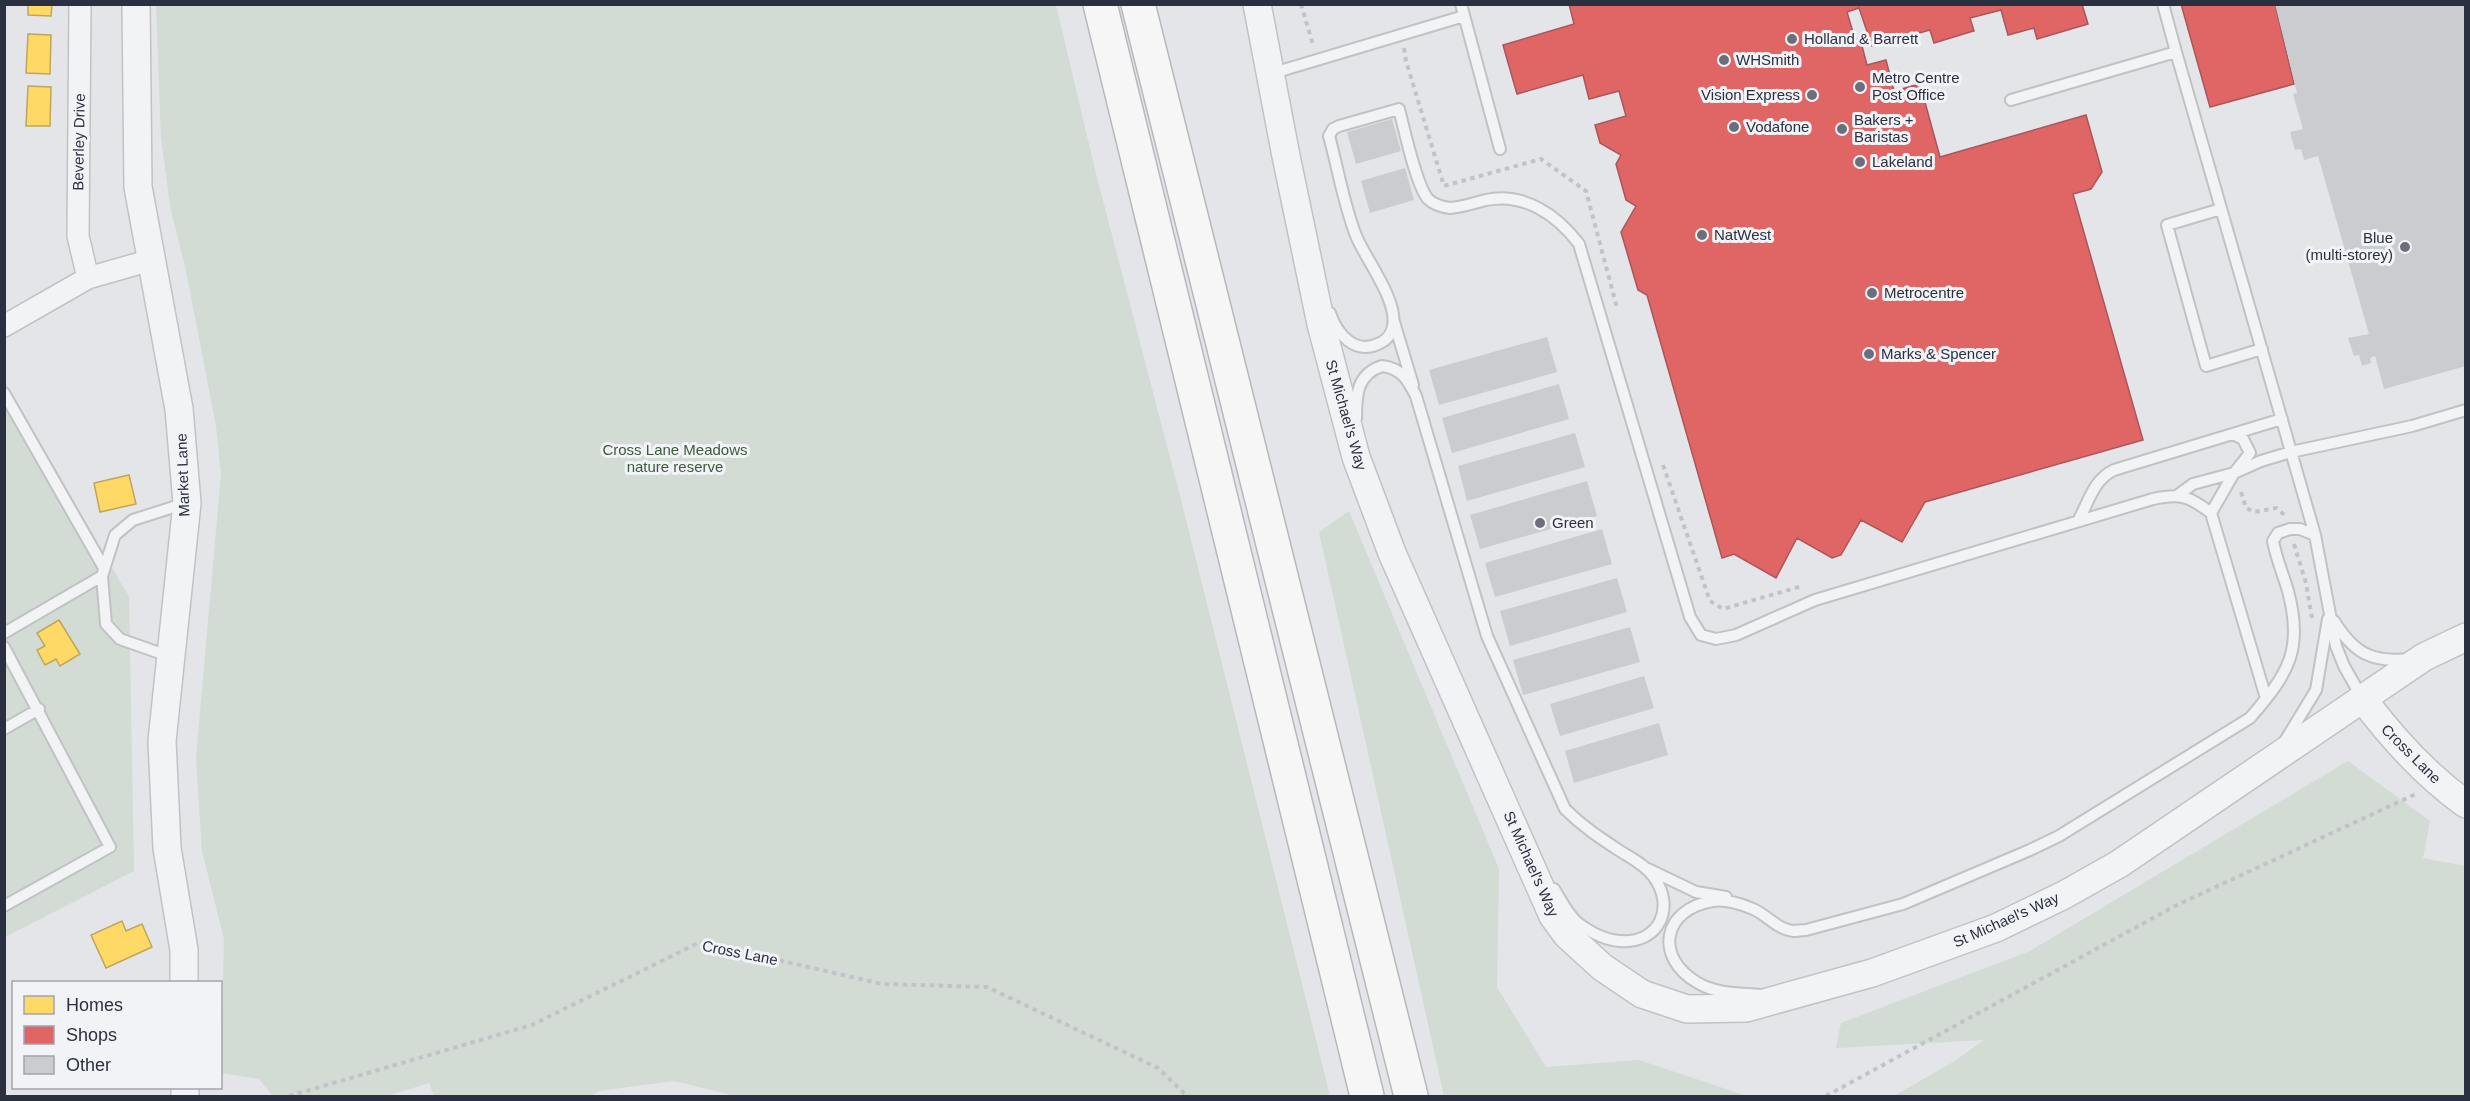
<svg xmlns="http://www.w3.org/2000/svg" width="2470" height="1101" viewBox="0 0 2470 1101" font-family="Arial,sans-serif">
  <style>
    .green { fill: #d2dbd4 }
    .homes { fill: #ffd966; stroke: #bfa65b; stroke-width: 1.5 }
    .shops { fill: #e06666; stroke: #aa565b; stroke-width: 1.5 }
    .building { fill: #caccd0 }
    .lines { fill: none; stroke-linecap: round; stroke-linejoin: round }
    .service-casing { stroke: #c0c2c4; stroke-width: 14 }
    .minor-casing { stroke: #c0c2c4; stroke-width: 24 }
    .tertiary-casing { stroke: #c0c2c4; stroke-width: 30 }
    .trunk-casing { stroke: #b6b8bc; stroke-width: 36 }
    .path { stroke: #c2c3c8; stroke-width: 4; stroke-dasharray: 4.5 4.5; stroke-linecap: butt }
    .service { stroke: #f2f3f5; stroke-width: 10 }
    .minor { stroke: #f2f3f5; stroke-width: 21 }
    .tertiary { stroke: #f2f3f5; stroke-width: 27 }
    .trunk { stroke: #f6f6f7; stroke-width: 33 }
    .poi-dot { fill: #6b6f7b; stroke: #f1f3f7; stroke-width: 2 }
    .labels { text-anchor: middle; stroke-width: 6; stroke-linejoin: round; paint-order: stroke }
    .poi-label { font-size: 15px; fill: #2b3040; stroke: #f1f3f7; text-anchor: start }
    .street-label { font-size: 15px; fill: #2b3040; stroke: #f1f3f7 }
    .park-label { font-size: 15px; fill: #3c5b39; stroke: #f1f3f7 }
  </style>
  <rect width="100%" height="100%" fill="#e3e5e8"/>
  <path class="green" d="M156 5H1056L1096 174 1179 492 1330 1096H735L674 1081 598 1091 592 1096H434L429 1083 387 1096H273L259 1079 221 1073 224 939 202 851 196 758 221 474 216 426 186 271 170 206 161 137Z
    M4 380 129 597 134 871 5 937Z
    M1349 511 1499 869 1497 987 1546 1067 1639 1060 1747 1096H1444L1319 532Z
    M2348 761 2430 821 2423 858 2465 866V1096H1894L1953 1062 1984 1040 1836 1048 1841 1023 2030 951Z"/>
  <path class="homes" d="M28 4H52L51 16 28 15Z
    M28 34 51 35 50 74 26 73Z
    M28 86 51 87 50 126H26Z
    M129 475 136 504 100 512 94 483Z
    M59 620 80 654 60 666 56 659 45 665 37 650 45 646 37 633Z
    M122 921 126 931 142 924 152 947 106 968 91 935Z"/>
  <path class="shops" d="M1569 4H2082L2088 24 2037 39 2034 28 2008 35 2001 10 1970 18 1974 31 1970 32 1934 43 1930 30 1872 46 1859 8 1847 12 1855 39 1860 38 1867 65 1886 60 1894 91 1920 84 1940 157 2086 115 2102 172 2091 189 2073 194 2143 440 1925 502 1902 542 1861 520 1841 555 1832 558 1797 538 1776 578 1734 554 1722 558 1647 295 1638 290 1621 232 1636 206 1626 200 1616 164 1621 155 1600 143 1595 125 1626 116 1619 91 1589 99 1583 75 1517 94 1503 45 1574 24Z
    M2181 4H2275L2294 84 2210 107Z"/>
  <path class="building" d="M2275 4H2466V366L2384 389 2375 356 2370 358 2371 363 2362 366 2359 355 2354 356 2348 338 2369 334 2318 156 2304 160 2301 149 2295 150 2290 132 2303 129 2293 94 2297 93Z
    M1392 119 1401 151 1356 164 1347 132Z
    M1405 168 1414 200 1370 213 1361 181Z
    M1547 337 1557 372 1439 405 1429 370Z
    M1559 384 1569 419 1452 453 1442 418Z
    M1575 433 1585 467 1467 501 1458 466Z
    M1587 481 1597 516 1480 549 1470 515Z
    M1602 529 1612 564 1495 597 1485 563Z
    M1617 578 1627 612 1510 646 1500 611Z
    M1630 627 1640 662 1523 695 1513 660Z
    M1644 676 1654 708 1560 736 1550 704Z
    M1659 723 1668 755 1574 783 1565 751Z"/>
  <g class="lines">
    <g class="service-casing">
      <path id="service" d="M1461 4 1500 149
        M2163 4 2176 52
        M1270 74 1464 16
        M2011 100 2176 52 2315 535 2336 646 2344 666 2362 698
        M2221 209 2167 225 2206 366 2262 349
        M1330 313C1337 334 1355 356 1380 343 1387 340 1392 333 1393 326 1398 301 1367 261 1357 238 1344 207 1338 168 1329 136L1333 129 1339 126 1399 109C1404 128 1416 185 1428 199 1434 205 1442 207 1450 208 1463 207 1474 203 1486 200 1524 192 1557 215 1579 244L1690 617 1701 635 1716 639 1736 635 1815 600 2153 499C2180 493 2189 496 2211 513L2266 698
        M1394 322 1413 385
        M4 393 104 568
        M1356 418C1356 395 1357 374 1382 366 1401 368 1408 380 1416 396L1487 636 1565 809C1582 826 1600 838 1620 851 1631 858 1645 865 1653 876 1676 906 1660 944 1620 941 1604 940 1590 932 1578 923 1568 915 1561 900 1554 889
        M2178 495 2193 484 2234 473 2261 461 2291 452 2412 426 2466 410
        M2211 513 2234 473 2250 453 2243 439 2233 434
        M2078 521C2089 502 2093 480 2114 470L2282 419
        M102 576 106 624 120 639 171 657
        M2334 621C2354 653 2371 663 2410 659
        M4 633 102 576 115 535 133 520 186 503
        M4 647 110 847 4 906
        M4 729 39 709
        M2285 741 2316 690 2328 619
        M1648 869 1696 892 1726 897
        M1760 995C1740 993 1716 994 1698 983 1654 958 1662 909 1713 901 1725 899 1742 904 1753 909 1767 915 1777 929 1793 931 1797 931 1802 930 1806 930L1903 904 2030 850 2059 836 2250 718C2288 674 2304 650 2288 591 2283 574 2276 558 2273 541L2278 533 2290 529H2300L2315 535"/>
    </g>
    <g class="minor-casing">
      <path id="minor" d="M80 4 78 236 88 278
        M4 326 88 278 151 260"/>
    </g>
    <g class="tertiary-casing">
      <path id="tertiary" d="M136 4 138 187 179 409 187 503 162 741 167 848 184 950V982
        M1257 4 1286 156 1321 324 1356 457 1392 553 1553 916 1567 935 1602 967 1642 994 1687 1009 1746 1008 1872 973 1996 928 2064 895 2119 864 2424 657 2466 637
        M2362 698C2392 738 2425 775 2466 804
        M185 1088V1096"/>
    </g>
    <g class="trunk-casing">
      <path id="trunk" d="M1100 4 1367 1096
        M1138 4 1411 1096"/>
    </g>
    <path class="path" d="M1301 4 1313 45
      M1404 48 1406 61 1444 186 1541 159 1586 191 1617 308
      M1663 465 1710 601 1723 609 1802 586
      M2241 492 2246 508 2254 512 2276 508 2286 516
      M2294 544 2306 583 2312 618
      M289 1096 532 1025 700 942 882 984 987 987 1158 1068 1187 1096
      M1826 1096 2177 905 2418 793"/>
    <use href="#service" class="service"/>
    <use href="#minor" class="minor"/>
    <use href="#tertiary" class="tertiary"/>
    <use href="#trunk" class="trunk"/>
  </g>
  <g class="poi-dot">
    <circle cx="1792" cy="39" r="6"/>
    <circle cx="1724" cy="60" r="6"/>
    <circle cx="1860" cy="87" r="6"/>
    <circle cx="1812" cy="95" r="6"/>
    <circle cx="1734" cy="127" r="6"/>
    <circle cx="1842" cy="129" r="6"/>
    <circle cx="1860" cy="162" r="6"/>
    <circle cx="1702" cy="235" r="6"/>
    <circle cx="2405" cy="247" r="6"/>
    <circle cx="1872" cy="293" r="6"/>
    <circle cx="1869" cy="354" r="6"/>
    <circle cx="1540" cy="523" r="6"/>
  </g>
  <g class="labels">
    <g class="poi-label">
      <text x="1804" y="44">Holland &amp; Barrett</text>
      <text x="1736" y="65">WHSmith</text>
      <text x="1872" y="83">Metro Centre<tspan x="1872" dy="17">Post Office</tspan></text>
      <text x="1800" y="100" text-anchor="end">Vision Express</text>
      <text x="1854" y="125">Bakers +<tspan x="1854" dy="17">Baristas</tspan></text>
      <text x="1746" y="132">Vodafone</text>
      <text x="1872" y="167">Lakeland</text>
      <text x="1714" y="240">NatWest</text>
      <text x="2393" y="243" text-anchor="end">Blue<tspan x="2393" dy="17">(multi-storey)</tspan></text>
      <text x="1884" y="298">Metrocentre</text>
      <text x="1881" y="359">Marks &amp; Spencer</text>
      <text x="1552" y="528">Green</text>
    </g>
    <g class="street-label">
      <text transform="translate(79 142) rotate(-89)" y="5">Beverley Drive</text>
      <text transform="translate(1346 415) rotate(74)" y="5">St Michael's Way</text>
      <text transform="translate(183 475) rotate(-92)" y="5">Market Lane</text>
      <text transform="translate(2411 754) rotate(45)" y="5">Cross Lane</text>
      <text transform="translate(1531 864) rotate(66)" y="5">St Michael's Way</text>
      <text transform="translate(2006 920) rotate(-24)" y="5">St Michael's Way</text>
      <text transform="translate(740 953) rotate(11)" y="5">Cross Lane</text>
    </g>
    <g class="park-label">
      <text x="675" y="455">Cross Lane Meadows<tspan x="675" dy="17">nature reserve</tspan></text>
    </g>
  </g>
  <rect width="2470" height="1101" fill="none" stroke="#2b3040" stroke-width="12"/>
  <rect x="12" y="981" width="210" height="108" fill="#f1f3f7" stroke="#a2a5ae" stroke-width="1.5"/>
  <rect x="24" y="996" width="30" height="18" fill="#ffd966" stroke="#a2a5ae" stroke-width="1.5"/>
  <text x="66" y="1011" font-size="18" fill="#2b3040">Homes</text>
  <rect x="24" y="1026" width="30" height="18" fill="#e06666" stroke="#a2a5ae" stroke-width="1.5"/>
  <text x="66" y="1041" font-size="18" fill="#2b3040">Shops</text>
  <rect x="24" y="1056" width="30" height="18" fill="#caccd0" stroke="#a2a5ae" stroke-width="1.5"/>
  <text x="66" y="1071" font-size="18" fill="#2b3040">Other</text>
</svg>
